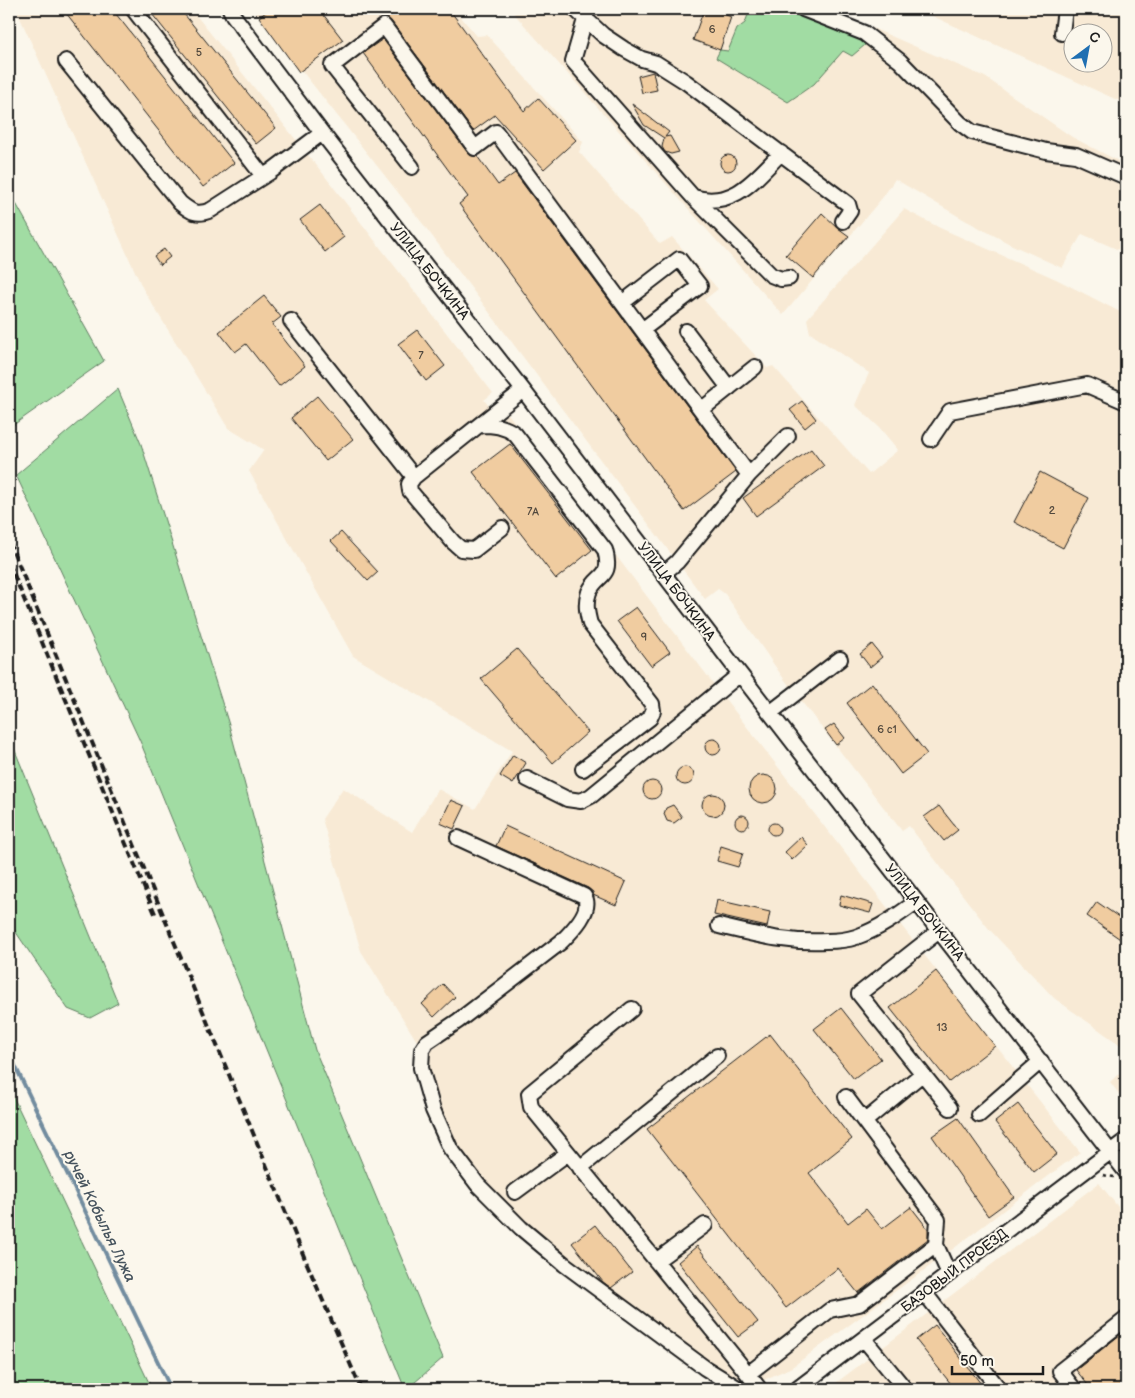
<svg xmlns="http://www.w3.org/2000/svg" width="1135" height="1398" viewBox="0 0 1135 1398" font-family="'Balsamiq Sans',sans-serif">
  <style>
    .built { fill: #f8ead5; fill-rule: evenodd }
    .green { fill: #a1dca3; stroke: #5e7c60 }
    .lines { fill: none; stroke-linecap: round; stroke-linejoin: round }
    .stream { stroke: #728c9f; stroke-width: 4 }
    .building { fill: #f0cca0; stroke: #1c1c1c }
    .minor-casing { stroke: #1c1c1c; stroke-width: 18 }
    .path { stroke: #1c1c1c; stroke-width: 2.5; stroke-dasharray: 4 4; stroke-linecap: butt }
    .minor { stroke: #fbf7ec; stroke-width: 14 }
    .rail { stroke: #1c1c1c; stroke-width: 4; stroke-dasharray: 8 4; stroke-linecap: butt }
    .labels { text-anchor: middle; stroke-width: 4; stroke-linejoin: round; paint-order: stroke }
    .number-label { font-size: 11px; fill: #51483d }
    .street-label { font-size: 14px; fill: #1c1c1c; stroke: #fbf7ec }
    .water-label { font-size: 15px; font-style: italic; fill: #47545e; stroke: #fbf7ec }
  </style>
  <rect width="100%" height="100%" fill="#fbf7ec"/>
  <filter id="ink" filterUnits="userSpaceOnUse"><feTurbulence type="fractalNoise" baseFrequency=".02" numOctaves="2"/><feDisplacementMap in="SourceGraphic" scale="10" xChannelSelector="R" yChannelSelector="G"/><feConvolveMatrix kernelMatrix="1 2 1 2 8 2 1 2 1" color-interpolation-filters="sRGB"/></filter>
  <g filter="url(#ink)">
    <path class="built" d="M16 9H191L317 166 493 393 484 400 498 417 506 411 719 691 918 947 1080 1152 949 1252 792 1367 746 1388 702 1361 552 1244 507 1205 453 1144 438 1106 426 1056 361 951 322 819 343 788 412 832 438 789 475 809 512 751 353 656 249 471 264 450 228 428 143 289Z
      M253 9H454L477 36 487 35 583 142 579 152 660 244 672 237 718 289 704 300 767 368 773 366 869 474 898 450 879 427 855 405 869 373 810 333 807 319 904 209 940 228 1056 279 1126 315V1049L1054 998 989 929 909 826 902 831 784 679 725 594 718 589 705 599 423 224 302 71 299 72Z
      M510 9H822L868 26 985 77 1072 137 1126 165V253L1082 234 1062 268 1010 244 963 219 895 179 883 197 783 315Z
      M917 9H1126V104ZM1072 32H1102V62H1072Z
      M1126 1067V1103L1110 1082Z
      M1099 1183 1126 1217V1389H828Z"/>
    <path class="green" d="M750 9H786L848 32 862 39 865 45 852 56 843 51 814 84 788 102 716 58 720 50 728 51 737 29 745 23Z
      M9 191 104 361 9 428Z
      M118 389 141 444 229 725 315 1050 443 1358 407 1389H405L140 741 16 475Z
      M9 736 118 1003 90 1018 68 1009 9 922Z
      M9 1088 152 1389H9Z"/>
    <g class="lines">
      <path class="stream" d="M9 1053 171 1389"/>
    </g>
    <path class="building" d="M72 9H112L234 163 203 187 66 13Z
      M148 9H180L276 128 256 144Z
      M270 9H319L343 40 299 72 259 17Z
      M397 9H449L524 111 538 98 576 140 544 169 495 115 473 131 391 21 385 18Z
      M704 9H723L721 13 731 17 720 50 693 40Z
      M383 39 468 153 472 156H477L498 185 515 173 736 472 684 511 459 204 468 197 363 53Z
      M653 72 657 90 642 93 638 76Z
      M632 104 669 132 665 137 670 136 679 152 671 154 665 152 662 147 664 138 644 125Z
      M720 163a8 8 0 1 1 16 0a8 8 0 1 1-16 0Z
      M320 205 344 237 325 252 300 220Z
      M822 213 838 228 849 236 813 278 786 255Z
      M164 249 170 257 160 265 154 256Z
      M264 296 281 317 272 324 305 366 279 386 246 344 235 352 219 332Z
      M417 330 445 366 426 381 398 344Z
      M317 396 353 439 326 461 291 418Z
      M802 401 816 419 805 428 790 410Z
      M510 444 592 550 556 579 473 472Z
      M811 449 824 466 756 516 743 498Z
      M1040 472 1089 498 1063 548 1014 522Z
      M341 532 378 572 368 581 331 541Z
      M636 607 670 652 651 666 617 621Z
      M872 644 882 657 870 667 860 654Z
      M517 649 588 732 553 763 481 679Z
      M872 683 927 754 901 774 847 703Z
      M834 724 845 738 836 745 825 730Z
      M705 747a8 8 0 1 1 16 0a8 8 0 1 1-16 0Z
      M513 755 526 763 513 784 500 776Z
      M676 776a9 9 0 1 1 18 0a9 9 0 1 1-18 0Z
      M749 789a14 14 0 1 1 28 0a14 14 0 1 1-28 0Z
      M643 790a9 9 0 1 1 18 0a9 9 0 1 1-18 0Z
      M702 805a11 11 0 1 1 22 0a11 11 0 1 1-22 0Z
      M451 800 465 806 454 829 440 823Z
      M673 805 682 817 674 823 667 821 664 814 666 808Z
      M939 806 958 830 944 841 924 817Z
      M735 822a7 7 0 1 1 14 0a7 7 0 1 1-14 0Z
      M768 829a6 6 0 1 1 12 0a6 6 0 1 1-12 0Z
      M505 826 626 882 616 905 593 895V892L588 888 496 846Z
      M801 837 808 845 792 860 785 852Z
      M721 846 743 853 738 867 717 861Z
      M841 895 873 904 870 913 839 905Z
      M717 900 770 912 767 927 714 915Z
      M1097 902 1126 922V943L1087 916Z
      M936 971 995 1046 949 1082 890 1008Z
      M443 984 455 997 434 1017 422 1004Z
      M841 1008 881 1059 854 1079 814 1029Z
      M770 1034 852 1139 809 1173 848 1223 866 1209 882 1229 911 1207 928 1229V1239L858 1293 838 1268 786 1308 647 1129Z
      M1018 1104 1057 1154 1034 1172 995 1122Z
      M958 1118 1014 1197 988 1216 932 1136Z
      M595 1225 632 1272 611 1288 603 1282 572 1243Z
      M697 1246 758 1322 738 1337 678 1262Z
      M935 1325 985 1389H955L916 1340Z
      M1126 1330V1389H1091L1076 1370Z"/>
    <g class="lines">
      <g class="minor-casing">
        <path id="minor" d="M133 9 263 176
          M230 9 233 15 322 133 523 390 740 674 1126 1172
          M575 9 603 35 624 49 642 59 656 63 686 82 848 204 850 211 843 221
          M588 9 573 61 693 197 771 275 781 279 789 278
          M803 9 864 33 900 61 960 123 972 132 1046 151 1076 155 1126 177
          M1062 33 1065 9
          M66 61 180 203C191 212 197 216 211 210L270 172 322 133
          M412 167 332 66 384 26 475 148 496 132 749 475 677 562 663 574
          M693 197C734 209 755 179 781 153
          M622 303 679 259 700 286 642 330
          M291 321 414 477
          M686 331 729 388
          M701 410 755 367
          M480 425C494 425 504 426 515 434L605 550C613 579 597 573 589 592 585 603 587 613 590 624L652 704 653 711 650 718 583 769
          M931 439 950 411 1087 385 1126 402
          M749 475 788 436
          M502 528 474 550 461 549 453 542 410 491 409 484 414 477 523 390
          M770 713 840 659
          M527 779 567 799 581 801 591 796 740 674
          M458 838 584 896C594 910 570 933 561 942L458 1021 427 1042 422 1050 421 1068 433 1110 450 1148 478 1185 521 1228 564 1264 705 1368 739 1389
          M719 926C757 935 786 943 826 941 836 941 847 940 856 937 879 929 897 916 916 902
          M939 931 859 994 950 1108
          M632 1009 529 1094 531 1107 748 1374
          M846 1097 938 1220 936 1245
          M979 1115 1041 1061
          M865 1121 922 1074
          M580 1168 717 1056
          M515 1192 568 1153
          M656 1261 705 1225
          M924 1292 999 1389
          M864 1339 905 1389
          M758 1387 748 1374 830 1310 859 1304 936 1245 949 1274
          M797 1389 1126 1140
          M1074 1389 1060 1371 1126 1319"/>
      </g>
      <path class="path" d="M1103 1175 1114 1177"/>
      <use href="#minor" class="minor"/>
      <path class="rail" d="M9 541 305 1259 361 1389
        M9 563 156 916"/>
    </g>
  </g>
  <g class="labels">
    <g class="number-label">
      <text x="712" y="33">6</text>
      <text x="199" y="56">5</text>
      <text x="421" y="359">7</text>
      <text x="1052" y="514">2</text>
      <text x="533" y="515">7А</text>
      <text x="644" y="641">9</text>
      <text x="887" y="733">6 с1</text>
      <text x="942" y="1031">13</text>
    </g>
    <g class="street-label">
      <text transform="translate(430 271) rotate(52)" y="5">УЛИЦА БОЧКИНА</text>
      <text transform="translate(677 591) rotate(53)" y="5">УЛИЦА БОЧКИНА</text>
      <text transform="translate(925 912) rotate(52)" y="5">УЛИЦА БОЧКИНА</text>
      <text transform="translate(954 1270) rotate(-37)" y="5">БАЗОВЫЙ ПРОЕЗД</text>
    </g>
    <g class="water-label">
      <text transform="translate(100 1216) rotate(64)" y="5">ручей Кобылья Лужа</text>
    </g>
  </g>
  <rect width="1135" height="1398" fill="none" stroke="#fbf7ec" stroke-width="30"/>
  <rect x="15" y="15" width="1105" height="1368" fill="none" stroke="#1c1c1c" stroke-width="2" filter="url(#ink)"/>
  <g transform="translate(1088 48) rotate(32)"><circle r="24" fill="#fbf7ec" stroke="#a29f99"/>
  <path d="M0-4L9 19L0 12L-9 19Z" fill="#1f6fb2"/>
  <text y="-8" font-size="14" font-weight="bold" text-anchor="middle" fill="#1c1c1c">С</text>
  </g>
  <path d="M952 1366v8h91v-8" fill="none" stroke="#1c1c1c" stroke-width="2.5"/>
  <text x="960" y="1366" font-size="15" fill="#1c1c1c" stroke="#fbf7ec" stroke-width="4" paint-order="stroke">50 m</text>
</svg>
